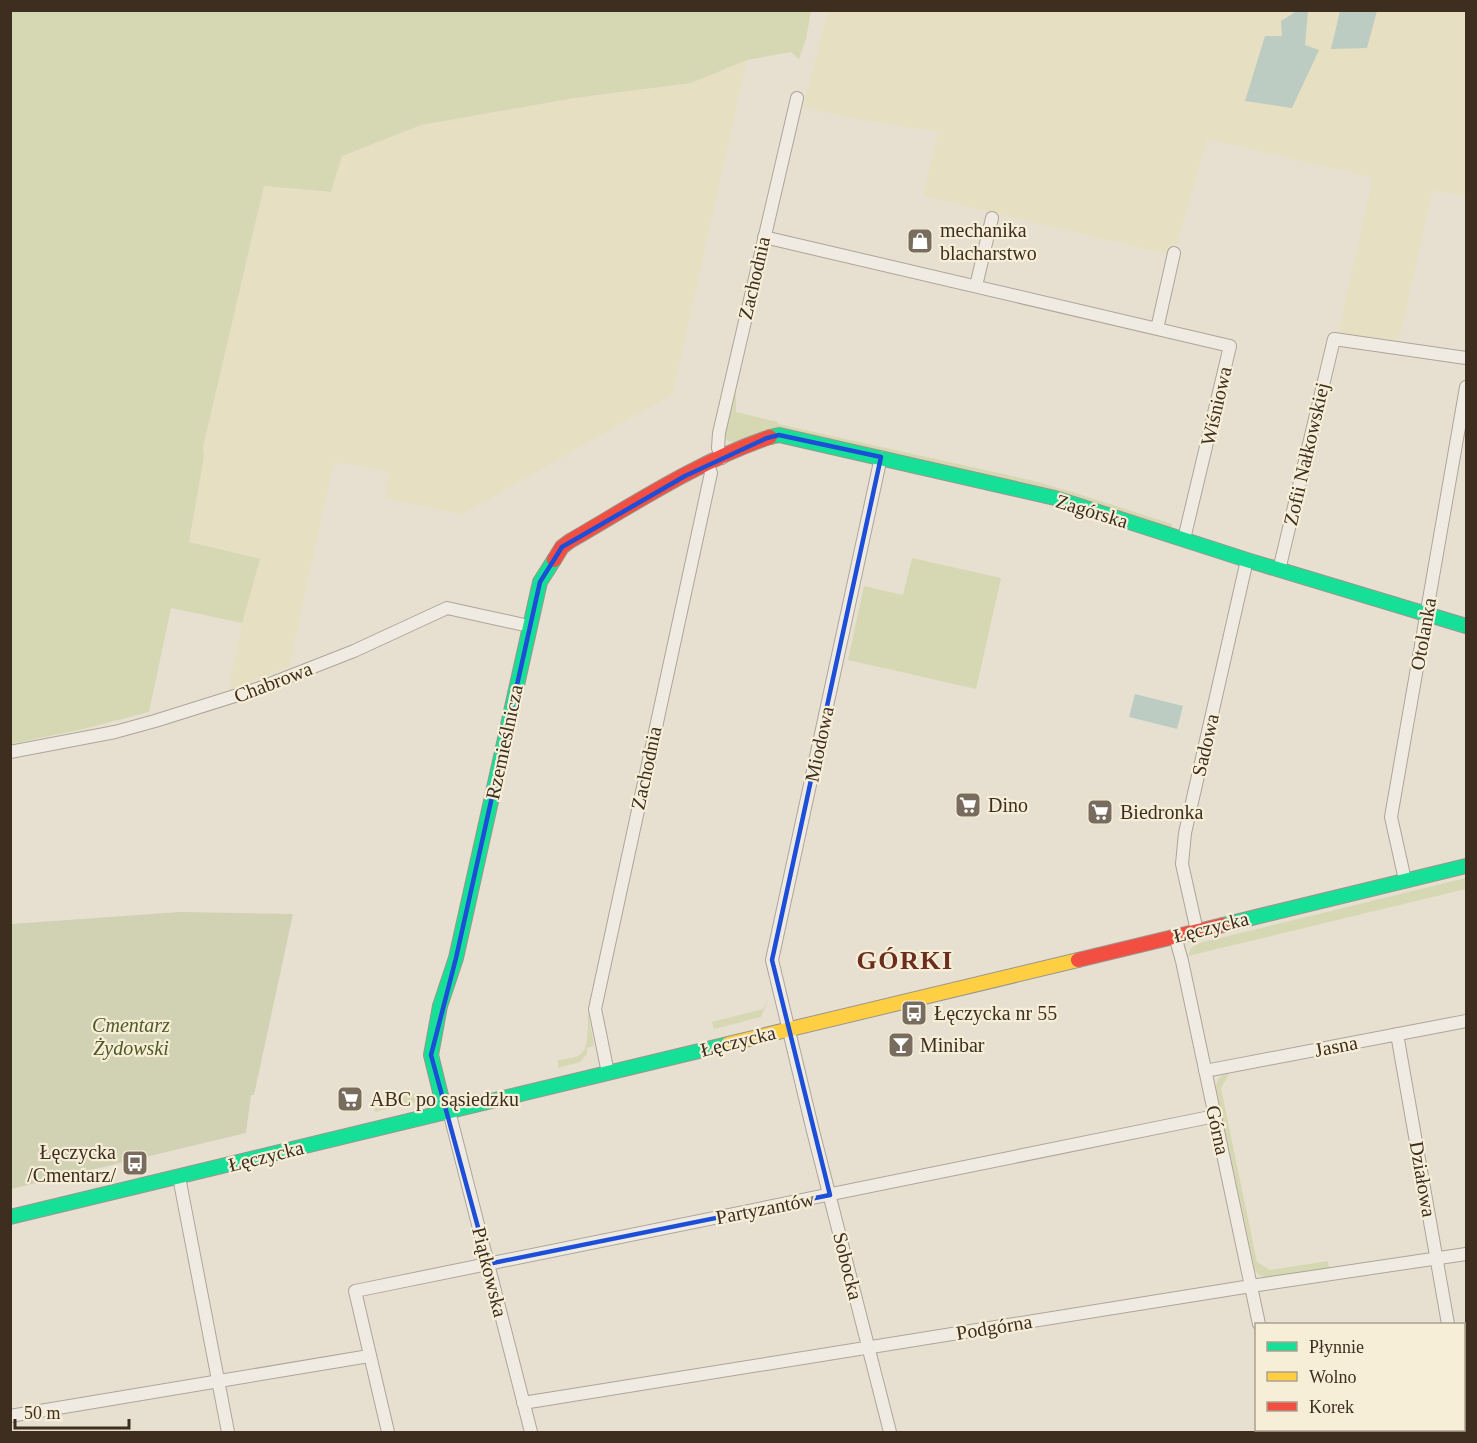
<svg xmlns="http://www.w3.org/2000/svg" width="1477" height="1443" viewBox="0 0 1477 1443" font-family="Georgia,serif">
  <style>
    .farmland { fill: #e6dfc2 }
    .green { fill: #d6d7b3 }
    .cemetery { fill: #d1d1b3 }
    .water { fill: #bcccc2 }
    .lines { fill: none; stroke-linecap: round; stroke-linejoin: round }
    .street-casing { stroke: #ada599; stroke-width: 14 }
    .fast-casing { stroke: #9c958a; stroke-width: 16 }
    .slow-casing { stroke: #9c958a; stroke-width: 16 }
    .jam-casing { stroke: #9c958a; stroke-width: 16 }
    .street { stroke: #efebe3; stroke-width: 12 }
    .fast { stroke: #16e098; stroke-width: 14 }
    .slow { stroke: #ffcf43; stroke-width: 14 }
    .jam { stroke: #f24e42; stroke-width: 14 }
    .marked { fill: none; stroke: #1d4ed8; stroke-width: 4.5; stroke-linejoin: round }
    .labels { text-anchor: middle; stroke-width: 4.5; stroke-linejoin: round; paint-order: stroke }
    .poi-label { font-size: 20px; fill: #3d2e20; stroke: #f7eed8; text-anchor: start }
    .street-label { font-size: 20px; fill: #3d2e20; stroke: #f7eed8 }
    .park-label { font-size: 20px; font-style: italic; fill: #4d5a26; stroke: #f7eed8 }
    .district-label { font-size: 26px; font-weight: bold; letter-spacing: 1.5px; fill: #6b2e1e; stroke: #f7eed8 }
  </style>
  <rect width="100%" height="100%" fill="#e7e0d1"/>
  <path class="farmland" d="M828 11H1297L1281 21 1283 36 1265 37 1318 50 1305 45 1308 11H1340L1331 49 1367 48 1377 11H1466V197L1433 190 1399 340 1338 333 1373 178 1207 139 1177 244 1166 254 923 196 938 132 860 120 803 107Z
    M747 60 673 394 463 514 385 499 389 472 334 462 289 667 228 690 242 623 260 559 189 542 204 456 203 447 264 186 296 190 330 192 342 156 421 125 574 98 691 83Z"/>
  <path class="green" d="M11 10H811V11L806 39 799 59 791 52 747 60 691 83 574 98 421 125 342 156 331 192 264 186 203 447 204 456 189 542 260 559 242 623 171 608 149 712 83 729 11 744Z
    M736 392V412L778 422V424L1030 480 1072 492 1172 524V529L813 435 738 443 729 442 724 436Z
    M912 558 1001 578 976 689 848 660 864 586 903 595Z
    M1466 878V889L1188 956 1191 948 1199 943Z
    M769 998 761 1017 714 1029 712 1022 763 1009Z
    M588 1011 594 1046 587 1048V1054L580 1062 558 1068V1060C564 1059 576 1058 581 1054 590 1046 587 1022 588 1011Z
    M1229 1074 1221 1088 1257 1262 1270 1270 1328 1261 1329 1268 1267 1278 1259 1275 1255 1270 1216 1088C1217 1079 1219 1075 1229 1074Z
    M422 1092 421 1100 418 1102 375 1112 373 1104Z"/>
  <path class="cemetery" d="M180 912 293 914 254 1095H251L246 1133 11 1189V924Z"/>
  <path class="water" d="M1297 11H1308L1305 45 1319 50 1292 108 1245 101 1265 36H1282L1281 21Z
    M1340 11H1377L1367 48 1331 49Z
    M1135 694 1183 706 1177 729 1129 717Z"/>
  <g class="lines">
    <g class="street-casing">
      <path id="street" d="M764 237 1230 346 1184 539
        M976 286 992 218
        M1157 329 1174 253
        M881 457 772 960 813 1131 890 1432
        M722 458 718 448 719 433 797 98
        M1279 570 1334 339 1466 358
        M10 752 115 732 155 721 257 689 354 651 447 608 529 626
        M1405 880 1391 817 1466 387
        M1197 931 1182 864 1185 833 1247 560
        M1175 936 1182 961 1259 1324
        M1397 1034 1448 1324
        M1205 1071 1466 1021
        M608 1073 595 1009 711 473 708 465
        M449 1111 531 1432
        M179 1177 228 1432
        M523 1403 1251 1286 1466 1254
        M1464 1411 1466 1429
        M10 1416 369 1356
        M1282 1430V1432
        M388 1432 355 1291 1215 1116"/>
    </g>
    <g class="fast-casing">
      <path id="fast" d="M770 437 779 435 1055 498 1247 560 1466 626
        M1223 925 1466 866
        M445 1112 431 1055 440 1006 456 958 540 582 554 560
        M10 1217 728 1044"/>
    </g>
    <g class="slow-casing">
      <path id="slow" d="M728 1044 1078 960"/>
    </g>
    <g class="jam-casing">
      <path id="jam" d="M554 560 562 547 570 541C634 504 699 461 770 437
        M1078 960 1223 925"/>
    </g>
    <use href="#street" class="street"/>
    <use href="#fast" class="fast"/>
    <use href="#slow" class="slow"/>
    <use href="#jam" class="jam"/>
  </g>
  <path class="marked" d="M779 435 881 457 772 960 830 1195 488 1264 431 1055 456 958 540 582 562 547 685 476 767 438Z"/>
  <defs>
    <g id="shop-square" transform="scale(1.35)"><rect x="-9" y="-9" width="18" height="18" rx="4" fill="#786c5e" stroke="#f7eed8"/><path d="M-5-2.5h2.3a2.7 3.5 0 0 1 5.4 0H5L5.5 6h-11ZM-1.5-2.5h3a1.5 2.3 0 0 0-3 0Z" fill="#fff"/></g>
    <g id="supermarket-square" transform="scale(1.35)"><rect x="-9" y="-9" width="18" height="18" rx="4" fill="#786c5e" stroke="#f7eed8"/><path d="M-6-5.5h2.5l.6 2H6L4.5 2H-2.5L-4.4-4H-6ZM-1.5 3.2a1.3 1.3 0 1 0 .1 0ZM3 3.2a1.3 1.3 0 1 0 .1 0Z" fill="#fff"/></g>
    <g id="bus-square" transform="scale(1.35)"><rect x="-9" y="-9" width="18" height="18" rx="4" fill="#786c5e" stroke="#f7eed8"/><path d="M-5-6H5V4H4V6H2V4H-2V6H-4V4H-5ZM-3.5-4V0h7V-4ZM-3.5 1.2v1.5H-2V1.2ZM2 1.2v1.5H3.5V1.2Z" fill="#fff"/></g>
    <g id="bar-square" transform="scale(1.35)"><rect x="-9" y="-9" width="18" height="18" rx="4" fill="#786c5e" stroke="#f7eed8"/><path d="M-6-5H6L.8 .8V4.5H3.5V6h-7V4.5H-.8V.8Z" fill="#fff"/></g>
  </defs>
  <g fill-rule="evenodd">
    <use href="#shop-square" x="920" y="241"/>
    <use href="#supermarket-square" x="968" y="805"/>
    <use href="#supermarket-square" x="1100" y="812"/>
    <use href="#bus-square" x="914" y="1013"/>
    <use href="#bar-square" x="901" y="1045"/>
    <use href="#supermarket-square" x="350" y="1099"/>
    <use href="#bus-square" x="135" y="1163"/>
  </g>
  <g class="labels">
    <g class="poi-label">
      <text x="940" y="237">mechanika<tspan x="940" dy="23">blacharstwo</tspan></text>
      <text x="988" y="812">Dino</text>
      <text x="1120" y="819">Biedronka</text>
      <text x="934" y="1020">Łęczycka nr 55</text>
      <text x="920" y="1052">Minibar</text>
      <text x="370" y="1106">ABC po sąsiedzku</text>
      <text x="116" y="1159" text-anchor="end">Łęczycka<tspan x="116" dy="23">/Cmentarz/</tspan></text>
    </g>
    <g class="street-label">
      <text transform="translate(754 278) rotate(-77)" y="7">Zachodnia</text>
      <text transform="translate(1216 406) rotate(-77)" y="7">Wiśniowa</text>
      <text transform="translate(1306 454) rotate(-77)" y="7">Zofii Nałkowskiej</text>
      <text transform="translate(1092 511) rotate(17)" y="7">Zagórska</text>
      <text transform="translate(1423 634) rotate(-80)" y="7">Otolanka</text>
      <text transform="translate(273 682) rotate(-21)" y="7">Chabrowa</text>
      <text transform="translate(504 742) rotate(-78)" y="7">Rzemieślnicza</text>
      <text transform="translate(819 744) rotate(-78)" y="7">Miodowa</text>
      <text transform="translate(1205 745) rotate(-77)" y="7">Sadowa</text>
      <text transform="translate(646 768) rotate(-78)" y="7">Zachodnia</text>
      <text transform="translate(1211 927) rotate(-14)" y="7">Łęczycka</text>
      <text transform="translate(738 1041) rotate(-14)" y="7">Łęczycka</text>
      <text transform="translate(1336 1046) rotate(-11)" y="7">Jasna</text>
      <text transform="translate(1218 1130) rotate(78)" y="7">Górna</text>
      <text transform="translate(266 1156) rotate(-14)" y="7">Łęczycka</text>
      <text transform="translate(1423 1179) rotate(80)" y="7">Działowa</text>
      <text transform="translate(765 1208) rotate(-11)" y="7">Partyzantów</text>
      <text transform="translate(848 1266) rotate(76)" y="7">Sobocka</text>
      <text transform="translate(490 1272) rotate(76)" y="7">Piątkowska</text>
      <text transform="translate(994 1327) rotate(-9)" y="7">Podgórna</text>
    </g>
    <g class="park-label">
      <text x="131" y="1032">Cmentarz<tspan x="131" dy="23">Żydowski</tspan></text>
    </g>
    <g class="district-label">
      <text x="905" y="969">GÓRKI</text>
    </g>
  </g>
  <rect width="1477" height="1443" fill="none" stroke="#3d2e20" stroke-width="24"/>
  <rect x="1255" y="1323" width="210" height="108" fill="#f7eed8" stroke="#ada18e" stroke-width="1.5"/>
  <rect x="1267" y="1342" width="30" height="9" fill="#16e098" stroke="#ada18e" stroke-width="1.5"/>
  <text x="1309" y="1353" font-size="18" fill="#3d2e20">Płynnie</text>
  <rect x="1267" y="1372" width="30" height="9" fill="#ffcf43" stroke="#ada18e" stroke-width="1.5"/>
  <text x="1309" y="1383" font-size="18" fill="#3d2e20">Wolno</text>
  <rect x="1267" y="1402" width="30" height="9" fill="#f24e42" stroke="#ada18e" stroke-width="1.5"/>
  <text x="1309" y="1413" font-size="18" fill="#3d2e20">Korek</text>
  <path d="M15 1419v9h114v-9" fill="none" stroke="#3d2e20" stroke-width="3"/>
  <text x="24" y="1419" font-size="18" fill="#3d2e20" stroke="#f7eed8" stroke-width="4.5" paint-order="stroke">50 m</text>
</svg>
